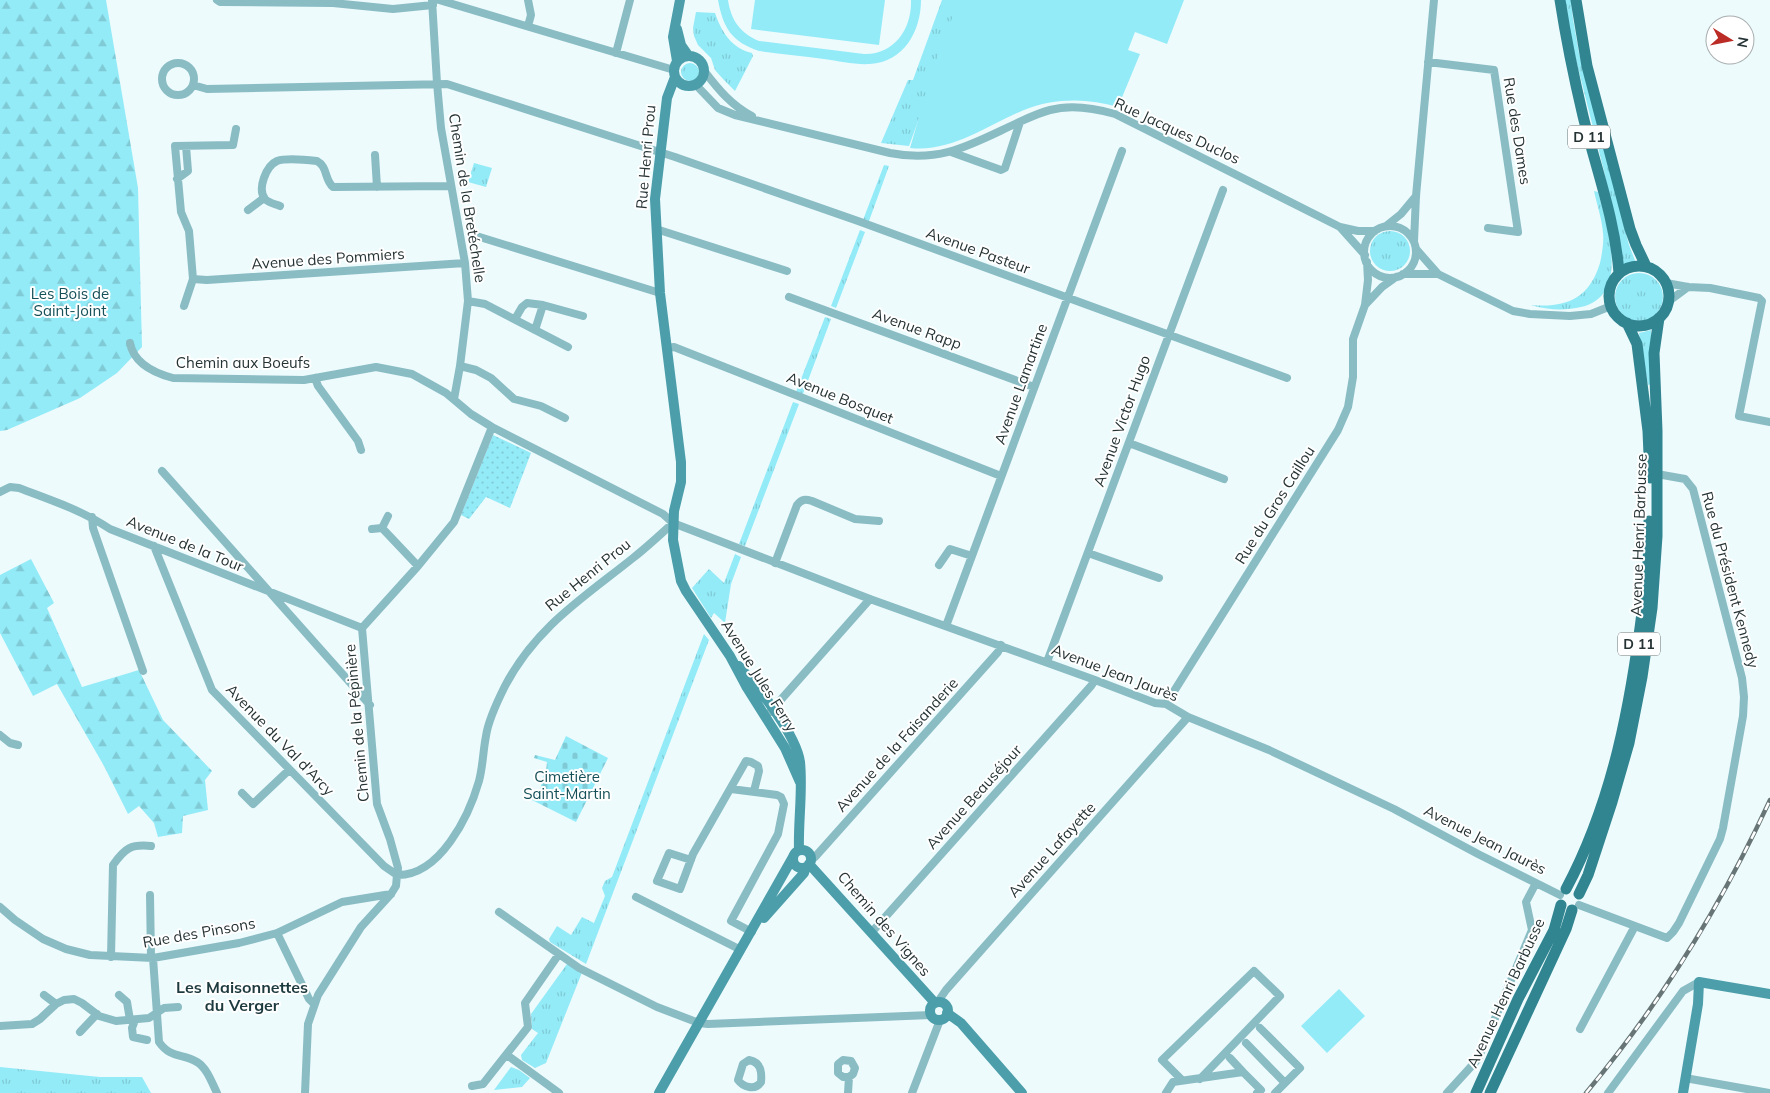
<svg xmlns="http://www.w3.org/2000/svg" width="1770" height="1093" viewBox="0 0 1770 1093" font-family="Mulish,sans-serif">
  <style>
    .grass { fill: url(#grass-tufts) }
    .forest { fill: url(#forest-firs) }
    .cemetery { fill: url(#cemetery-stones) }
    .garden { fill: url(#garden-dots) }
    .pitch { fill: #93ebf8 }
    .lines { fill: none; stroke-linecap: round; stroke-linejoin: round }
    .street { stroke: #8abcc4; stroke-width: 8 }
    .secondary { stroke: #4c9eaa; stroke-width: 10 }
    .primary { stroke: #318591; stroke-width: 11 }
    .rail-casing { stroke: #687577; stroke-width: 4.5 }
    .rail { stroke: #fff; stroke-width: 2.5; stroke-dasharray: 8; stroke-linecap: butt }
    .labels { text-anchor: middle; stroke-width: 4; stroke-linejoin: round; paint-order: stroke }
    .shield { fill: #fff; stroke: #677072; stroke-width: 1 }
    .shield-label { font-size: 14px; font-weight: bold; fill: #263335 }
    .street-label { font-size: 15px; fill: #263335; stroke: #fff }
    .park-label { font-size: 15px; fill: #155058; stroke: #fff }
    .neighbourhood-label { font-size: 16px; font-weight: bold; fill: #1d3a3e; stroke: #fff }
  </style>
  <defs>
    <pattern id="grass-tufts" width="24" height="20" patternUnits="userSpaceOnUse" patternTransform="scale(1.25)"><rect width="24" height="20" fill="#93ebf8"/><path d="M3 7l-1-3M5 7V3M7 7l1-3M15 17l-1-3M17 17v-4M19 17l1-3" fill="none" stroke="#7fcad5"/></pattern>
    <pattern id="forest-firs" width="22" height="20" patternUnits="userSpaceOnUse" patternTransform="scale(1.25)"><rect width="22" height="20" fill="#93ebf8"/><path d="M5 1l3.5 6h-7zM16 11l3.5 6h-7z" fill="#7fcad5"/></pattern>
    <pattern id="cemetery-stones" width="16" height="16" patternUnits="userSpaceOnUse" patternTransform="scale(1.25)"><rect width="16" height="16" fill="#93ebf8"/><path d="M2 7V4a2 2 0 0 1 4 0v3zM10 15v-3a2 2 0 0 1 4 0v3z" fill="#7fcad5"/></pattern>
    <pattern id="garden-dots" width="8" height="8" patternUnits="userSpaceOnUse" patternTransform="scale(1.25)"><rect width="8" height="8" fill="#93ebf8"/><path d="M2 2h.1M6 6h.1" fill="none" stroke="#7fcad5" stroke-width="1.8" stroke-linecap="round"/></pattern>
  </defs>
  <rect width="100%" height="100%" fill="#edfbfd"/>
  <path class="grass" d="M942 0H962L909 146 881 143 908 80H913Z
    M1565 0H1571L1573 19 1579 53 1629 245 1636 263 1623 267 1604 171 1571 40Z
    M696 12 715 13C721 31 732 49 752 53L753 56 735 91 723 79 715 70 711 58 698 45 694 36 693 28Z
    M681 72a9 9 0 1 1 18 0a9 9 0 1 1-18 0Z
    M474 163 492 168 486 187 468 182Z
    M884 165 889 166 869 221 863 220Z
    M1594 191 1598 192C1607 225 1631 296 1581 307 1565 311 1547 310 1531 305 1566 308 1589 299 1600 263 1602 254 1604 242 1603 233 1602 219 1597 205 1594 191Z
    M860 230 865 232 836 308 831 306Z
    M1370 251a20 20 0 1 1 40 0a20 20 0 1 1-40 0Z
    M1615 297a24 24 0 1 1 48 0a24 24 0 1 1-48 0Z
    M825 317 831 319 803 394 796 392Z
    M1651 330V384L1648 385 1639 333Z
    M793 402 799 404 745 546 739 544Z
    M735 554 741 557 731 584 725 623 714 613 711 618 692 588 709 569 724 583Z
    M704 634 709 640 586 964 550 942 549 939 557 926 571 935 582 917 594 923 605 896 602 888 605 881 612 877Z
    M567 964 583 970 546 1063 535 1068 522 1060 521 1055 538 1033 532 1029 531 1014Z
    M0 1067 100 1077H142L151 1093H0Z
    M511 1067 519 1070 530 1078 522 1087 494 1090Z"/>
  <path class="forest" d="M0 0H106L138 188 142 347 117 373 80 398 7 430 0 431Z
    M31 559 54 603 47 608 82 687 139 670 163 720 212 771 205 780 208 810 183 816 182 833 158 837 154 823 139 806 128 814 104 766 57 684 33 696 0 633V575Z"/>
  <path class="cemetery" d="M566 736 608 758 576 822 524 796 525 792 534 795 536 790 540 791 544 771H546L547 762 534 758 535 755 555 760Z"/>
  <path class="garden" d="M493 435 531 453 510 508 486 497 469 519 461 515Z"/>
  <path class="pitch" d="M718 0H728C731 20 740 33 759 41L864 54C894 55 912 29 911 0H921C921 31 904 62 870 64 855 65 839 61 824 59 802 56 781 54 759 51 732 42 723 28 718 0Z
    M755 0H885L879 45 751 29Z
    M959 0H1184L1167 44 1135 32 1128 50 1140 54 1118 107C1087 98 1054 98 1024 110 988 125 951 153 910 148L934 66Z
    M1339 989 1365 1016 1327 1053 1301 1026Z"/>
  <g class="lines">
    <path class="street" d="M217 0 220 2 333 3 393 9 433 5
      M432 0 437 83 441 128 465 263 468 301 460 366 454 399
      M439 0 674 70
      M528 0 531 15 528 26
      M616 53 630 0
      M1428 62 1494 70 1518 232 1488 228
      M162 79a16 16 0 1 1 32 0a16 16 0 1 1-32 0Z
      M705 72C718 89 732 106 752 116
      M193 85 207 89 447 84 675 157 858 221 1287 378
      M696 85 718 108 735 115 890 153C941 163 970 145 1015 124 1026 119 1038 113 1050 110 1072 104 1094 108 1115 114L1340 227 1365 255
      M951 152 1001 170 1005 168 1020 122
      M375 155 377 187
      M177 179 188 171 186 146
      M280 206C275 204 269 203 265 199 257 189 266 166 277 161 286 158 308 160 317 161 328 167 324 179 333 187L450 186
      M248 210 264 198
      M1386 226 1401 214 1416 196
      M1364 252a26 26 0 1 1 52 0a26 26 0 1 1-52 0Z
      M1340 227 1358 231H1375
      M656 229 787 271
      M470 234 660 293
      M1414 241 1416 196 1434 0
      M1416 249 1438 274 1513 311 1530 314 1570 316 1591 314 1611 306
      M1403 274H1438
      M193 279 207 280 465 263
      M1666 283 1688 287 1710 288 1759 298 1762 301 1739 416 1770 422
      M789 297 1034 387
      M468 301 485 304 568 347
      M1669 301 1688 287
      M1365 305 1382 287 1396 277
      M184 306 193 279 189 231 181 212 175 146 233 145 236 129
      M515 319 522 307 527 303 543 305 583 316
      M535 330 543 305
      M130 343C134 364 154 373 173 378L304 380 376 367 412 374 446 393 471 414 492 427 663 514 673 523 870 599 1095 680 1155 703 1166 704 1188 717 1269 750 1394 809 1478 854 1560 895
      M668 348 674 347 1001 476
      M460 366 476 370 491 378 514 399 541 406 565 418
      M315 378 318 386 358 441 361 450
      M1129 443 1224 479
      M162 471 370 705
      M0 492 10 487 19 488C51 500 81 510 110 529L362 628
      M92 517 93 528 143 671
      M382 528 388 516
      M372 529 382 528 418 566
      M154 546 212 690 384 866 397 875 398 868 390 839 377 804 362 628 418 566 454 522 492 427
      M1088 553 1159 578
      M775 563 797 505C802 499 805 499 812 501L855 519 879 521
      M939 565 950 549 972 556
      M946 626 1122 151
      M1047 662 1223 190
      M1166 704 1338 430 1348 407 1353 377V339L1365 305 1368 280 1367 262
      M770 712 870 599
      M0 735 10 743 18 745
      M731 789 777 795 781 797 784 804 778 834 731 921 752 932
      M242 793 253 804 289 770
      M691 860 669 853 657 881 680 889 693 854 746 761 751 762 758 766 759 771 754 791
      M811 860 815 857 998 652 1001 645
      M150 895 151 958
      M636 897 741 950
      M1579 905 1667 938 1673 932 1679 923 1720 839 1723 828 1743 716 1744 697 1742 678 1693 489 1685 479 1657 474
      M0 907 15 920 43 939 66 949 90 955 153 958 239 943 277 933 342 902 391 894
      M499 912 579 968 657 1007 699 1023 708 1024 931 1015
      M277 933 309 999 314 1004
      M871 933 1091 686 1095 680
      M111 957 113 865C125 848 131 844 151 846
      M153 958 159 1042C171 1059 182 1053 197 1062 207 1068 212 1083 217 1093
      M44 995 56 1004
      M119 995 127 1002 130 1020
      M937 1003 946 990 1188 717
      M135 1020 132 1028 133 1037 147 1040
      M0 1026 32 1024 40 1019 56 1004 64 1000 74 999 82 1003 99 1016 116 1021 149 1018 164 1008 178 1007
      M1260 1028 1300 1068 1275 1093
      M1580 1029 1635 926
      M80 1032 97 1014
      M1246 1043 1285 1083
      M507 1055 559 1093
      M1230 1058 1243 1072
      M749 1060C761 1062 762 1072 761 1082 755 1091 743 1087 738 1080L743 1064Z
      M1685 1078 1769 1093
      M1182 1080 1162 1060 1254 971 1280 996 1200 1079
      M472 1086 483 1084 528 1027 525 1003 559 954
      M305 1093 308 1024 318 995 361 927 391 894 396 886 397 875C440 876 469 816 479 781 483 766 483 751 486 736 488 721 498 700 505 686 536 627 583 598 633 558 647 547 660 535 673 523
      M848 1093 849 1077 853 1074 855 1068 851 1061 843 1060 838 1064V1073L843 1077H849
      M912 1093 940 1020
      M1166 1093 1173 1082 1243 1072 1261 1090 1257 1093
      M1447 1093 1478 1059 1532 930 1526 902 1536 883
      M1608 1093 1683 991 1699 982"/>
    <path class="secondary" d="M677 29 681 45 688 55
      M674 71a15 15 0 1 1 30 0a15 15 0 1 1-30 0Z
      M677 61 673 37 680 0
      M675 77 667 98 655 199 660 293 681 462V482L674 511 673 540 681 581 686 591 730 656 746 686 785 748 800 782
      M739 666C758 687 796 734 800 762 803 791 798 821 799 850
      M793 859a9 9 0 1 1 18 0a9 9 0 1 1-18 0Z
      M809 864 935 1003
      M764 918 804 873 806 867
      M930 1011a9 9 0 1 1 18 0a9 9 0 1 1-18 0Z
      M947 1013 961 1023 1022 1093
      M659 1093 793 857
      M1683 1093 1698 1004 1699 982 1770 994"/>
    <path class="primary" d="M1560 0C1566 39 1574 78 1583 116 1596 169 1615 219 1619 273
      M1576 0 1587 66 1630 229 1636 245 1646 266
      M1609 296a30 30 0 1 1 60 0a30 30 0 1 1-60 0Z
      M1627 323 1637 344 1648 431 1650 478
      M1566 889C1613 801 1631 703 1643 605 1644 595 1646 585 1647 574 1649 557 1649 539 1649 521
      M1579 894 1588 875 1612 802 1629 743 1642 677 1652 608 1657 536V431L1654 353 1659 318
      M1476 1093 1518 999 1554 930 1561 905
      M1490 1093 1566 929 1572 910"/>
    <g class="rail-casing">
      <path id="rail" d="M1586 1093C1661 1003 1721 906 1770 800"/>
    </g>
    <use href="#rail" class="rail"/>
  </g>
  <g class="labels">
    <g class="shield">
      <rect x="1568" y="125.5" width="42" height="23" rx="4"/>
      <rect x="1618" y="632.5" width="42" height="23" rx="4"/>
    </g>
    <g class="shield-label">
      <text x="1589" y="142">D 11</text>
      <text x="1639" y="649">D 11</text>
    </g>
    <g class="street-label">
      <text transform="translate(1177 131) rotate(25)" y="5">Rue Jacques Duclos</text>
      <text transform="translate(1517 131) rotate(81)" y="5">Rue des Dames</text>
      <text transform="translate(646 157) rotate(-85)" y="5">Rue Henri Prou</text>
      <text transform="translate(467 198) rotate(81)" y="5">Chemin de la Bretéchelle</text>
      <text transform="translate(978 251) rotate(20)" y="5">Avenue Pasteur</text>
      <text transform="translate(328 259) rotate(-4)" y="5">Avenue des Pommiers</text>
      <text transform="translate(917 329) rotate(20)" y="5">Avenue Rapp</text>
      <text x="243" y="368">Chemin aux Boeufs</text>
      <text transform="translate(1021 384) rotate(-70)" y="5">Avenue Lamartine</text>
      <text transform="translate(840 398) rotate(22)" y="5">Avenue Bosquet</text>
      <text transform="translate(1122 421) rotate(-70)" y="5">Avenue Victor Hugo</text>
      <text transform="translate(1275 505) rotate(-58)" y="5">Rue du Gros Caillou</text>
      <text transform="translate(1639 535) rotate(-88)" y="5">Avenue Henri Barbusse</text>
      <text transform="translate(185 544) rotate(22)" y="5">Avenue de la Tour</text>
      <text transform="translate(588 575) rotate(-39)" y="5">Rue Henri Prou</text>
      <text transform="translate(1730 580) rotate(75)" y="5">Rue du Président Kennedy</text>
      <text transform="translate(1115 673) rotate(21)" y="5">Avenue Jean Jaurès</text>
      <text transform="translate(759 676) rotate(58)" y="5">Avenue Jules Ferry</text>
      <text transform="translate(357 723) rotate(-95)" y="5">Chemin de la Pépinière</text>
      <text transform="translate(280 740) rotate(46)" y="5">Avenue du Val d'Arcy</text>
      <text transform="translate(897 745) rotate(-48)" y="5">Avenue de la Faisanderie</text>
      <text transform="translate(974 797) rotate(-48)" y="5">Avenue Beauséjour</text>
      <text transform="translate(1485 840) rotate(27)" y="5">Avenue Jean Jaurès</text>
      <text transform="translate(1052 850) rotate(-48)" y="5">Avenue Lafayette</text>
      <text transform="translate(884 924) rotate(49)" y="5">Chemin des Vignes</text>
      <text transform="translate(199 933) rotate(-10)" y="5">Rue des Pinsons</text>
      <text transform="translate(1506 993) rotate(-65)" y="5">Avenue Henri Barbusse</text>
    </g>
    <g class="park-label">
      <text x="70" y="299">Les Bois de<tspan x="70" dy="17">Saint-Joint</tspan></text>
      <text x="567" y="782">Cimetière<tspan x="567" dy="17">Saint-Martin</tspan></text>
    </g>
    <g class="neighbourhood-label">
      <text x="242" y="993">Les Maisonnettes<tspan x="242" dy="18">du Verger</tspan></text>
    </g>
  </g>
  <g transform="translate(1730 40) rotate(100)"><circle r="24" fill="#ffffff" stroke="#a8adae"/>
  <path d="M0-4L9 19L0 12L-9 19Z" fill="#bb2c27"/>
  <text y="-8" font-size="14" font-weight="bold" text-anchor="middle" fill="#263335">N</text>
  </g>
</svg>
